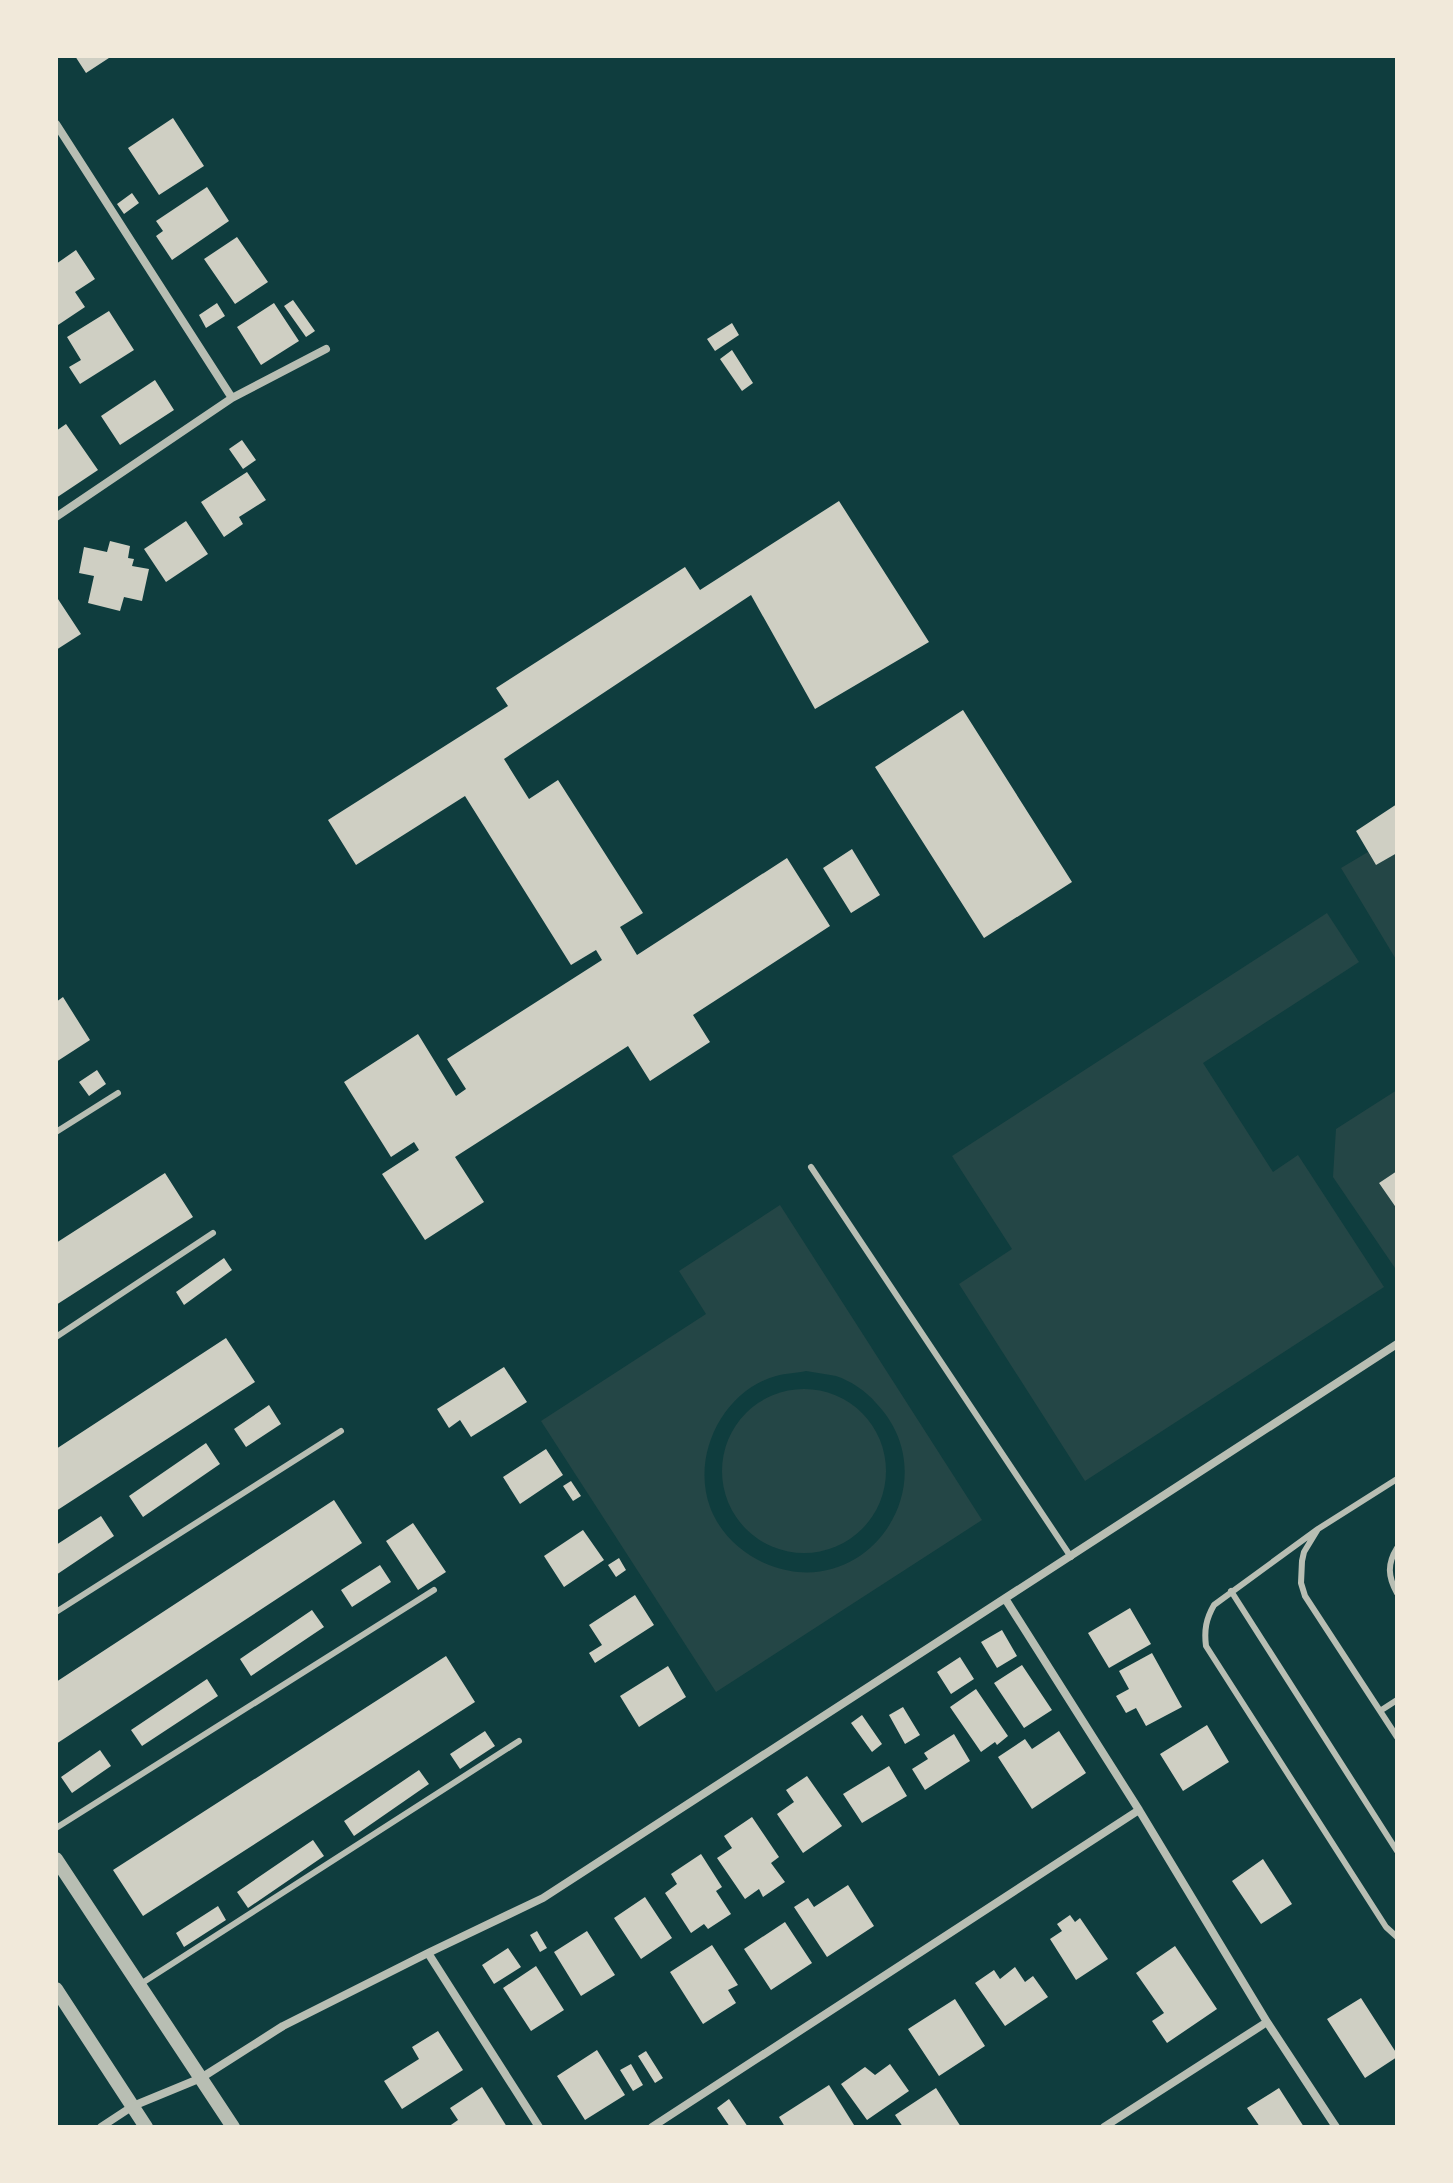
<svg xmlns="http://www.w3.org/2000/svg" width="1453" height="2183" viewBox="0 0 1453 2183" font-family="'Times New Roman',serif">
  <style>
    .green { fill: #244646; fill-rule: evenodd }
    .building { fill: #cfcfc3 }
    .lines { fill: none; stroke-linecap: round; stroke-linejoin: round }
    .service { stroke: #b8beb3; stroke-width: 6 }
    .minor { stroke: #b8beb3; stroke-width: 8 }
    .tertiary { stroke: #b8beb3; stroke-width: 14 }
  </style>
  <rect width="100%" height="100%" fill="#0f3d3e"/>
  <path class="green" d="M1368 852 1376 865 1397 853V961L1341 868Z
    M1327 913 1359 962 1203 1063 1273 1172 1298 1155 1384 1287 1085 1481 959 1284 1012 1249 952 1156Z
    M1397 1090V1172L1379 1183 1397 1209V1271L1333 1177 1336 1129Z
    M780 1205 982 1520 716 1692 541 1421 706 1314 679 1271ZM806 1371C816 1373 827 1374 836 1376 851 1381 866 1391 876 1403 950 1480 869 1604 769 1565 743 1555 720 1534 710 1507 691 1455 723 1391 776 1376 786 1373 797 1373 806 1371Z
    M722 1471a82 82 0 1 1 164 0a82 82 0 1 1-164 0Z"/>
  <path class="building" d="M75 56H112L86 73Z
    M173 118 204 166 159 195 128 148Z
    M207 187 229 221 172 260 156 236 163 231 156 221Z
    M132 193 139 203 124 214 117 204Z
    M237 237 268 282 235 304 204 259Z
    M76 250 95 279 75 292 85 307 58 325 56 321V264Z
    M293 300 315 331 306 337 284 306Z
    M217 303 225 316 206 328 199 315Z
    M274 303 299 341 261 365 237 327Z
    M109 311 134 350 80 384 69 367 81 360 67 337Z
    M732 323 739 335 715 351 707 339Z
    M732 350 753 383 742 391 720 359Z
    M155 380 174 410 120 445 101 416Z
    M66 424 98 470 56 498V431Z
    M242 440 256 460 243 469 229 449Z
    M247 472 266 500 239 517 243 524 224 537 201 502Z
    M839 501 929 642 815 709 751 595 504 759 529 799 558 780 643 913 620 927 637 955 787 858 830 926 693 1015 710 1042 650 1081 628 1046 455 1157 484 1202 425 1240 382 1174 419 1150 414 1142 391 1157 344 1082 418 1034 456 1096 466 1089 447 1059 602 960 596 950 571 965 465 796 356 865 328 820 508 706 496 688 685 567 700 590Z
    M186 521 208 554 166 582 144 549Z
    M110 541 130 546 128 558 134 559 132 566 149 569 142 601 124 597 120 611 88 603 94 576 79 573 84 547 107 552Z
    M56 596 81 634 56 650Z
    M963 710 1072 882 984 938 875 767Z
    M1397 804V853L1376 865 1356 831Z
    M852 849 880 895 851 913 823 868Z
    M63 997 90 1040 56 1062V1002Z
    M97 1070 106 1084 89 1096 79 1082Z
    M1397 1171V1209L1379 1183Z
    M165 1173 193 1217 56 1305V1243Z
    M224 1258 232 1270 184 1305 176 1292Z
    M226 1338 255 1382 56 1511V1449Z
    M504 1367 527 1402 471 1437 460 1420 449 1428 437 1409Z
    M269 1405 281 1424 246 1447 234 1429Z
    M206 1443 220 1464 143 1517 129 1496Z
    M546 1449 563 1475 520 1504 503 1477Z
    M571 1481 581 1496 573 1501 563 1486Z
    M334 1500 362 1543 56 1744V1682Z
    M101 1516 114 1536 56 1575V1545Z
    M413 1523 446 1572 418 1590 386 1541Z
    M583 1530 604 1560 564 1587 544 1556Z
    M619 1558 626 1570 616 1577 608 1565Z
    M380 1565 391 1582 352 1607 341 1590Z
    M635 1595 654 1625 595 1663 589 1653 602 1645 589 1625Z
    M1130 1608 1151 1644 1109 1668 1088 1633Z
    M312 1610 324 1627 251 1676 240 1659Z
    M1002 1630 1017 1656 997 1668 981 1642Z
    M1152 1653 1182 1707 1146 1726 1136 1708 1126 1713 1116 1696 1129 1689 1119 1671Z
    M446 1656 475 1702 143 1916 113 1870Z
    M960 1657 974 1679 951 1694 937 1672Z
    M1022 1665 1052 1710 1024 1728 994 1683Z
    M668 1666 686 1697 639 1727 620 1696Z
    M207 1679 218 1696 142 1746 131 1730Z
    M976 1689 1008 1736 997 1745 995 1742 981 1752 950 1707Z
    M903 1707 920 1735 905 1744 889 1715Z
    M862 1715 882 1744 872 1752 851 1723Z
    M1207 1725 1229 1762 1183 1791 1160 1754Z
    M485 1731 495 1746 460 1769 450 1754Z
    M1059 1731 1086 1773 1032 1809 998 1757 1025 1739 1032 1749Z
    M954 1734 970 1761 925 1790 912 1769 928 1759 924 1753Z
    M100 1750 111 1766 72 1793 61 1777Z
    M889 1766 907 1796 862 1823 843 1794Z
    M419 1770 429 1784 354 1836 344 1821Z
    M807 1776 842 1826 803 1853 777 1814 794 1802 786 1790Z
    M752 1817 779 1857 771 1863 785 1882 763 1897 759 1889 745 1899 717 1858 732 1848 724 1836Z
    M313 1840 324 1856 248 1908 237 1892Z
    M701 1854 722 1887 716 1891 731 1914 708 1929 704 1924 691 1933 665 1893 677 1884 671 1874Z
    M1263 1859 1292 1904 1261 1924 1232 1881Z
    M848 1885 874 1926 827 1957 794 1907 808 1898 814 1907Z
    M645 1897 672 1938 641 1959 614 1918Z
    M218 1906 226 1920 184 1947 176 1933Z
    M1070 1915 1075 1922 1080 1918 1108 1959 1076 1980 1050 1939 1062 1931 1057 1924Z
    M785 1922 812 1963 771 1990 744 1949Z
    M537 1931 547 1948 540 1952 530 1935Z
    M587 1931 615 1975 581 1996 554 1952Z
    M712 1945 738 1985 728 1990 736 2003 703 2024 670 1972Z
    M1175 1946 1217 2009 1167 2043 1152 2021 1164 2013 1136 1973Z
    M508 1948 521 1967 494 1984 482 1965Z
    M536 1966 564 2010 531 2031 503 1988Z
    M1015 1967 1025 1982 1033 1976 1048 1997 1005 2026 975 1983 994 1970 1000 1979Z
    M1361 1998 1397 2054V2057L1365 2078 1327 2019Z
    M955 1999 985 2046 939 2076 908 2029Z
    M438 2031 463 2070 402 2109 384 2081 419 2059 412 2047Z
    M597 2050 625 2095 585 2120 557 2076Z
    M646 2051 663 2078 655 2083 638 2056Z
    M631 2064 643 2085 633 2091 620 2070Z
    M890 2064 909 2091 867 2120 841 2084 865 2067 875 2075Z
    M829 2085 854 2125 850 2127H785L779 2117Z
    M482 2087 507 2127H448L458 2120 450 2108Z
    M936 2088 961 2127H903L895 2115Z
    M1279 2088 1304 2127H1260L1247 2108Z
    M729 2099 748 2127H730L717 2108Z"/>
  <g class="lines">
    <path class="service" d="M56 1132 118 1093
      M811 1167 1071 1557
      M56 1337 213 1233
      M1397 1479 1318 1529 1304 1552 1302 1561 1301 1583 1305 1596 1397 1737
      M1318 1529 1214 1605C1206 1619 1204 1630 1206 1646L1386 1927 1397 1937
      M1397 1548C1387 1564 1388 1577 1397 1593
      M1231 1591 1397 1851
      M56 1612 341 1431
      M1380 1711 1397 1700
      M56 1828 434 1590
      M139 1985 519 1741"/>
    <path class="minor" d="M56 124 232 398
      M56 517 232 398 326 349
      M1139 1810 1267 2022 1336 2127
      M428 1953 539 2127
      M101 2127 133 2106 201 2078 283 2026 428 1953 543 1898 1397 1344
      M652 2127 1139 1810 1006 1600
      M1104 2127 1267 2022"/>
    <path class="tertiary" d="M56 1859 233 2127
      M56 1989 146 2127"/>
  </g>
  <rect width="1453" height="2183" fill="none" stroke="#f1e9da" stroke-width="116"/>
</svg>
